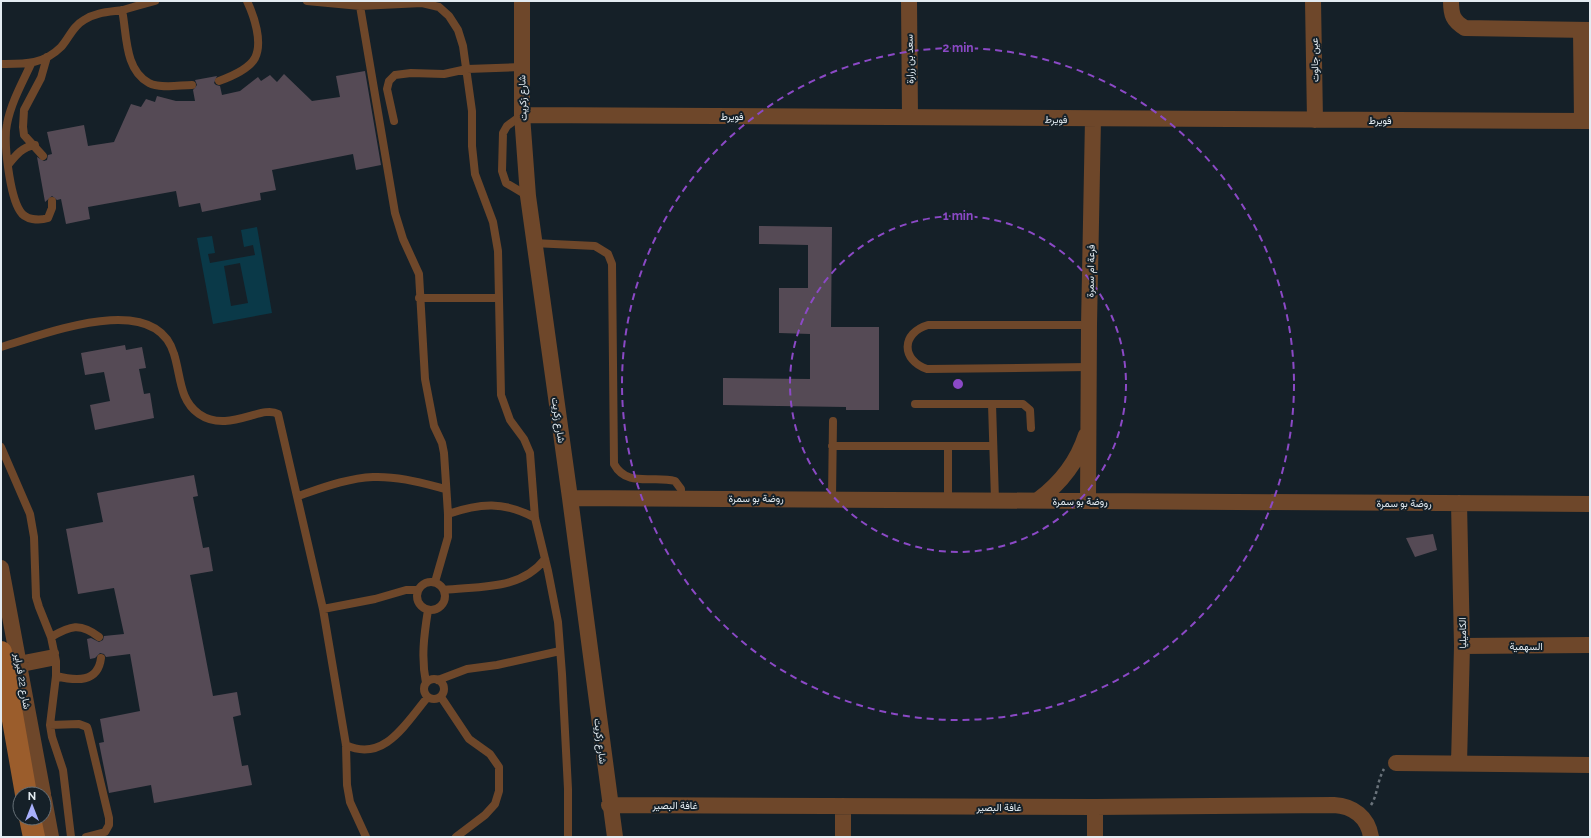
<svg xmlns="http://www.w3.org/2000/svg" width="1591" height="838" viewBox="0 0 1591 838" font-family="Raleway,Vazirmatn,sans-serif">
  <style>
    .water { fill: #0a3948; fill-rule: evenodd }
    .building { fill: #554a55 }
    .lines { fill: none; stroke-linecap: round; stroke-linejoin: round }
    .path { stroke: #6a737b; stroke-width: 2.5; stroke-dasharray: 3 3; stroke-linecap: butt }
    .service { stroke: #6e472a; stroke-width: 8 }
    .minor { stroke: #6e472a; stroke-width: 16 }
    .secondary { stroke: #9b5d2c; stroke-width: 22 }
    .ring { fill: none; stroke: #8b49c6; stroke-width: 2; stroke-dasharray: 7 5 }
    .labels { text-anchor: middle; stroke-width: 4; stroke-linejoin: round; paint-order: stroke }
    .street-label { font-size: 10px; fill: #e3ebf1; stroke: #152028 }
    .centre { fill: #8b49c6; stroke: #152028; stroke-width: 2 }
    .ring-label { font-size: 12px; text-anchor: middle; font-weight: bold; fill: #8b49c6; stroke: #152028; stroke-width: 4; stroke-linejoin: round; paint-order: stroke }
  </style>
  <rect width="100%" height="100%" fill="#152028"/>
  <path class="water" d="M257 227 272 313 213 324 197 238 212 236 215 253 208 254 210 263 255 255 253 245 244 247 241 230ZM240 263 248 303 231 306 224 266Z"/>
  <path class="building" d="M365 71 381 165 356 170 353 154 272 170 276 190 260 193 261 200 202 212 200 203 179 207 176 191 88 207 90 219 66 224 61 199 57 200 52 196 45 202 37 157 44 161 47 160 48 155 52 154 47 132 84 125 88 146 114 142 131 104 141 107 146 99 155 102 157 96 176 101H195L193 90 197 85 195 80 217 76 214 83 216 85 220 86 222 95 240 91 258 77 261 81 270 75 277 82 284 74 312 101 340 97 336 76Z
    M759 226 832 227 831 327H879V410H846V407L723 405V378L810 379V334L779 333V288H808V245L759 244Z
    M125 345 126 350 142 347 146 368 139 369 144 394 150 393 154 418 95 430 90 405 110 401 104 372 85 375 81 353Z
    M194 475 198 496 193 497 203 548 209 547 213 571 190 575 213 696 237 692 241 715 233 717 242 766 248 765 252 785 154 803 151 785 109 793 99 743 104 742 100 719 140 711 130 654 106 657 104 654 100 653 95 658 90 659 87 639 91 638 99 642 103 640 104 636 124 634 114 588 78 594 66 529 103 522 97 493Z
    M1433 534 1437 550 1415 557 1406 538Z"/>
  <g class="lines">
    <path class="path" d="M1371 805C1378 794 1377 781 1384 769"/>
    <path class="service" d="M307 1 360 6 422 3 439 7 449 16 458 30 463 46 472 111V146L475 174 493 222 498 251 501 395 510 420 524 439 530 453 535 518 548 571 558 622 562 674 568 789V837
      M360 6 395 213 403 239 419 274 425 379 434 426 442 443 444 453 448 514V537L435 582
      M122 10C127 33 124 70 149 83 160 89 180 85 192 85
      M1 64C24 64 43 65 61 47 69 38 73 26 84 20 96 12 110 12 123 10 133 7 144 4 155 1
      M31 64C22 83 11 103 7 124 3 142 10 196 20 211 25 220 39 221 48 218L52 208V201
      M219 81C230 77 249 69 255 58 263 42 254 16 247 1
      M522 115 507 126 503 133 502 171 506 183 528 196
      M394 121 387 89 389 81 395 75 411 73 444 74 467 69 521 67
      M43 156 24 135 23 127 24 110 41 78 47 57
      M8 165C16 155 22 147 35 145
      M533 243 595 246 608 254 612 264 614 464C627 488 653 475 675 481L681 489V498
      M419 298H498
      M1089 325H928C901 333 901 360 927 369L1089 367
      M1 347C44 335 155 289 174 354 181 376 179 400 199 414 228 434 262 404 278 414L323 609 346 745 347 785 350 802 366 837
      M915 404H1023L1030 410 1031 428
      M992 404 995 500
      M832 446H993
      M1 447 30 514 34 537 36 597 39 607 51 637 56 661V676L50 725 52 737 63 770 71 837
      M298 496C322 488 348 478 373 477 398 476 422 483 446 489
      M832 498 833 421
      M948 499V446
      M448 514C480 503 504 501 535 518
      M417 596a14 14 0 1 1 28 0a14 14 0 1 1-28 0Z
      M444 590C481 586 521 590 545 559
      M323 609 375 599 406 590H418
      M51 637C70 626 80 622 99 637
      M19 660 55 653
      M21 668 56 661
      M56 676C76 681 98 683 101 658
      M424 689a10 10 0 1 1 20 0a10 10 0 1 1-20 0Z
      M438 680 467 669 497 665 560 651
      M426 683C421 658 424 635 428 610
      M441 697 469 739 490 754 499 767V791L495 804 485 815 456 837
      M50 725 79 724 87 727 88 730 109 818V825L105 832 86 837
      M346 745C384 763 406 723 427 698"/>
    <path class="minor" d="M522 1V115L528 196 570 498 615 837
      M909 1 910 117
      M1313 1 1315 120
      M1451 1C1451 15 1453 21 1465 28L1590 30
      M1581 30 1582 121
      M522 115 1590 121
      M570 498 1590 504
      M1038 500C1061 483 1077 463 1086 435
      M1088 501 1089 325 1093 119
      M1459 503 1462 646 1459 763
      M1 568 43 794
      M1462 646 1590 645
      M1396 763 1590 765
      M44 799 51 837
      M609 805 1095 807 1334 805C1353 806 1368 817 1371 837
      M1095 807V837
      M843 837V806"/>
    <path class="secondary" d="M1 652 26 794
      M30 818 34 837"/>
  </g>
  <g class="ring">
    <circle cx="958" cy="384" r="168"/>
    <circle cx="958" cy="384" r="336"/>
  </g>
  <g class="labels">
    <g class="street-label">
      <text transform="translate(909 59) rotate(-91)" y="4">سعد بن زرارة</text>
      <text transform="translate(1314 60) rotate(-91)" y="4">عين جالوت</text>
      <text transform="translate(522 98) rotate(-92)" y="4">شارع زكريت</text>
      <text x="732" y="120">فويرط</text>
      <text transform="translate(1056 119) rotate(1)" y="4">فويرط</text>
      <text x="1380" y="124">فويرط</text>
      <text transform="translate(1090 271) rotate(-89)" y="4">فرعة ام سمرة</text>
      <text transform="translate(559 420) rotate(82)" y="4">شارع زكريت</text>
      <text x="756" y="502">روضة بو سمرة</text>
      <text x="1080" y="505">روضة بو سمرة</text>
      <text x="1404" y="507">روضة بو سمرة</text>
      <text transform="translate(1462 633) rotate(-91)" y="4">الكاميليا</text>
      <text x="1526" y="650">السهمية</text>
      <text transform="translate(23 681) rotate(80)" y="4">شارع 22 فبراير</text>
      <text transform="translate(601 741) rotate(83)" y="4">شارع زكريت</text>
      <text x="675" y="809">غافة البصير</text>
      <text x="999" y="811">غافة البصير</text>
    </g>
  </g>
  <circle cx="958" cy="384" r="6" class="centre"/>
  <g class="ring-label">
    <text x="958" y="52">2 min</text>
    <text x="958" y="220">1 min</text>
  </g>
  <rect width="1591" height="838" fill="none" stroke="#e3ebf1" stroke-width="4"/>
  <g transform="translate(32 806)"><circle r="19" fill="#152028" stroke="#677178"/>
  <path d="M0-3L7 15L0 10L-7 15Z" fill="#a8b0fc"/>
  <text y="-6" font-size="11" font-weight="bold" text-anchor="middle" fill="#e3ebf1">N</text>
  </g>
</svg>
